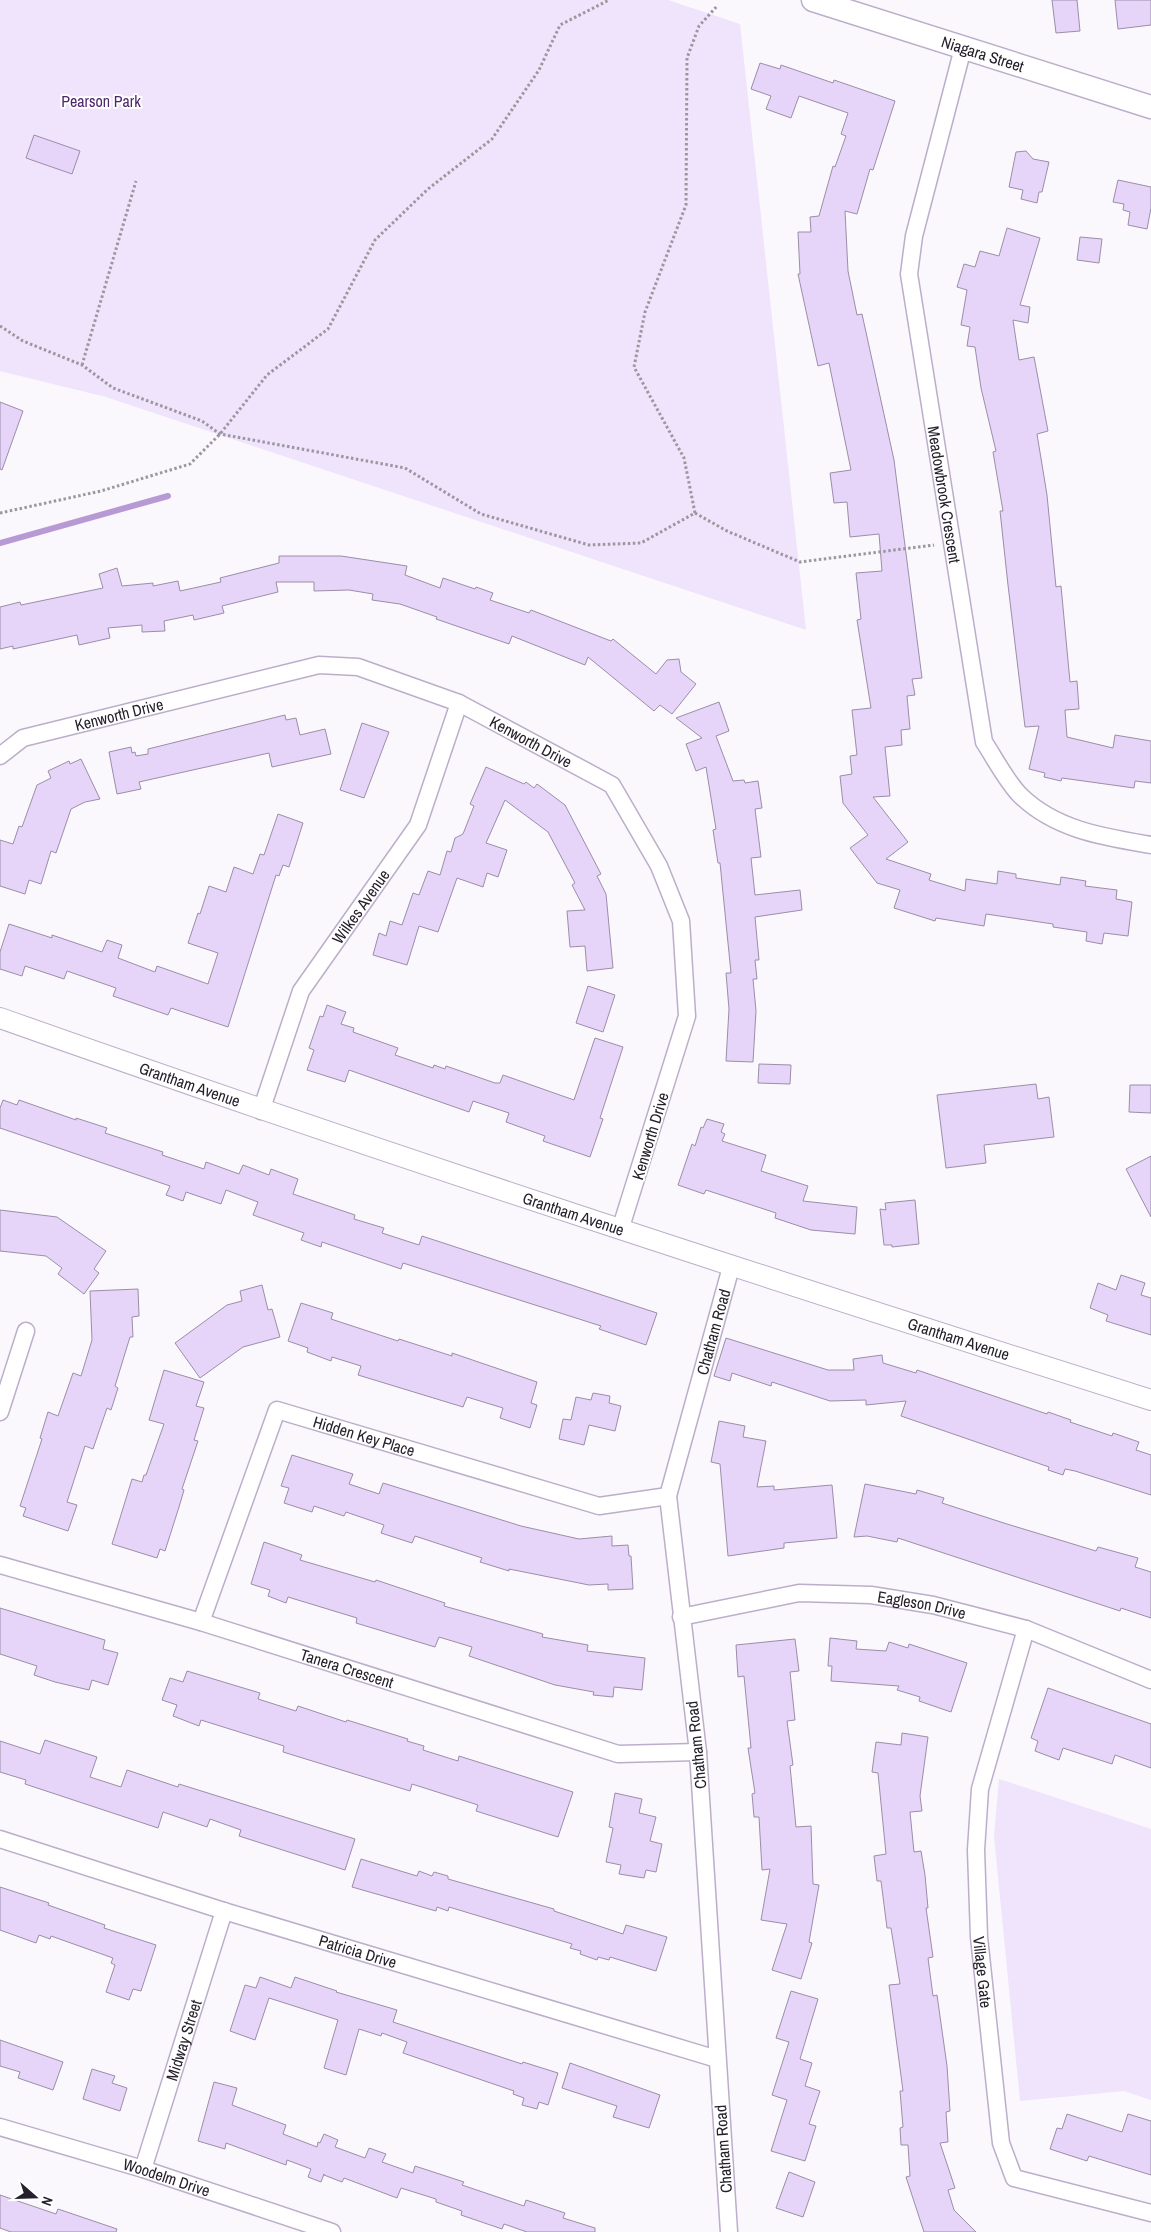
<svg xmlns="http://www.w3.org/2000/svg" width="1151" height="2232" viewBox="0 0 1151 2232" font-family="'Archivo Narrow',sans-serif">
  <style>
    .green { fill: #efe4fb }
    .lines { fill: none; stroke-linecap: round; stroke-linejoin: round }
    .stream { stroke: #b799d4; stroke-width: 6 }
    .building { fill: #e7d4f9; stroke: #9b8ea9 }
    .minor-casing { stroke: #bcaeca; stroke-width: 19 }
    .tertiary-casing { stroke: #bcaeca; stroke-width: 22 }
    .secondary-casing { stroke: #bcaeca; stroke-width: 25 }
    .path { stroke: #9a979f; stroke-width: 3; stroke-dasharray: 2.5 2.5; stroke-linecap: butt }
    .minor { stroke: #fff; stroke-width: 16 }
    .tertiary { stroke: #fff; stroke-width: 20 }
    .secondary { stroke: #fff; stroke-width: 22 }
    .labels { text-anchor: middle; stroke-width: 4; stroke-linejoin: round; paint-order: stroke }
    .street-label { font-size: 16px; fill: #25202b; stroke: #fff }
    .park-label { font-size: 16px; fill: #4e266c; stroke: #fff }
  </style>
  <rect width="100%" height="100%" fill="#faf7fd"/>
  <path class="green" d="M0 0H668L740 24 806 630 106 397 0 371Z
    M999 1779 1151 1829V2100L1124 2091 1020 2101 994 1836Z"/>
  <g class="lines">
    <path class="stream" d="M0 543 168 496"/>
  </g>
  <path class="building" d="M1052 0H1077L1080 31 1056 33Z
    M1115 0H1151V25L1118 29Z
    M760 63 780 69 781 65 833 83 834 80 895 101 873 170 870 169 857 214 845 211 848 271 857 315 862 314 894 460 922 678 912 679 915 695 907 696 910 729 901 730 902 745 885 747 890 796 873 797 908 842 886 859 931 874 929 880 965 891 966 879 997 884 998 871 1016 874V878L1060 885 1061 877 1086 881 1085 886 1117 890 1116 899 1132 902 1128 936 1104 933 1102 944 1086 941 1087 932 1053 927V924L986 914 984 926 936 918 935 921 894 908 900 890 877 883 850 848 868 835 843 803 840 776 852 774 850 756 857 755 852 710 871 708 857 620 861 619 856 573 882 571 879 534 850 537 847 502 834 503 830 473 851 470 829 363 818 366 798 274H800L798 232H811L810 217 819 216 833 166 835 167 846 136 841 134 848 113 799 96 791 118 766 109 771 96 751 89Z
    M34 135 80 151 72 174 26 158Z
    M1026 151 1033 159 1049 162 1042 192H1039L1037 203 1021 199 1023 190 1009 187 1016 152Z
    M1118 180 1151 187V208L1147 229 1128 225 1130 212 1123 210 1124 204 1113 202Z
    M1007 228 1040 238 1020 305 1030 307 1028 323 1013 320 1019 360 1034 357 1048 431 1037 434 1047 495 1056 587 1061 586 1070 682 1077 681 1079 709 1065 710 1067 737 1113 748 1115 735 1151 741V783L1135 781 1134 788 1062 778 1061 781 1044 777 1045 773 1029 769 1039 726 1025 727 1008 585 1000 511H1003L993 452 996 451 981 388 975 347 967 346 970 327 961 325 967 290 957 287 964 264 975 267 980 251 999 256Z
    M1080 237 1102 239 1099 263 1077 260Z
    M0 402 23 411 2 470 0 469Z
    M279 556H341L407 566 405 575 440 588 443 578 475 589 476 587 493 593 490 600 529 613 531 610 611 641 613 639 656 674 667 660 679 659 681 672 696 684 672 714 660 705 654 711 588 657 585 665 512 636 509 644 436 619 437 617 400 604 372 600 373 594 349 590 314 591V582H276L278 592 222 606 224 613 194 620 193 615 164 621 165 631 142 632V625L108 628 110 638 79 645 77 635 13 649V646L0 649V607L20 602 21 605 103 588 99 574 117 568 122 586 153 583V586L178 581 180 591 221 582 220 578 279 563Z
    M719 702 729 731 716 736 733 781 744 780 745 783 758 781 762 808 755 809 761 857 751 858 755 895 800 890 802 910 755 917 759 960H755L757 979H753L756 1011 753 1062 726 1061 729 1009 726 973H731L720 863H718L713 830 716 829 706 767 696 771 686 744 702 738 676 718Z
    M285 715 286 720 296 718 300 735 325 729 331 754 272 767 269 753 139 782 141 789 117 794 109 752 131 747 132 753 135 752 136 756 148 754V749Z
    M362 723 389 732 364 798 340 790Z
    M81 759 100 799 85 802 71 809 56 853 51 851 41 884 29 880 25 894 0 886V840L13 844 19 826 22 827 37 785 51 778 48 771 69 761 70 764Z
    M486 767 524 784 526 782 534 788 537 784 565 805 601 874 597 876 606 894 613 968 587 971 585 946 570 947 567 911 585 910 572 885 575 883 548 832 505 800 486 843 507 850 498 877 487 873 483 887 457 878 438 932 419 926 407 965 373 955 379 933 386 936 390 921 402 925 413 893 419 895 428 871 440 875 447 851 451 852 455 838 463 834 474 806 470 804Z
    M278 814 303 823 289 867 283 865 279 876 276 875 228 1027 171 1008 168 1015 113 996 116 988 67 971 64 979 25 966 22 976 0 969V952L9 924 52 938V935L102 952 107 940 122 945 118 958 155 972 157 966 208 984 218 953 188 943 198 913 200 914 209 886 226 892 234 867 253 874 260 854 264 855Z
    M588 986 615 995 603 1032 576 1023Z
    M327 1005 346 1012 341 1024 354 1028 353 1032 398 1048 395 1055 433 1068 434 1065 445 1069 446 1066 495 1083H500L503 1075 574 1100 595 1038 623 1047 600 1118 603 1119 590 1157 543 1141 545 1136 506 1122 509 1113 473 1101 469 1112 349 1070 345 1082 307 1070 314 1050 309 1048 320 1016 323 1017Z
    M759 1064 791 1065 790 1084 758 1083Z
    M1036 1084 1038 1099 1049 1097 1054 1137 984 1145 986 1163 946 1168 937 1095Z
    M1130 1085H1151V1113L1129 1112Z
    M3 1100 17 1105 19 1100 76 1120V1118L107 1128 105 1133 163 1152 162 1155 204 1169 206 1162 239 1174 243 1165 269 1175 271 1169 298 1179 293 1194 355 1215 354 1219 384 1228 382 1233 419 1245 422 1236 657 1313 646 1345 599 1329 601 1326 403 1263 401 1269 322 1242 321 1247 301 1240 304 1233 253 1215 258 1202 226 1190 221 1204 186 1192 183 1201 166 1195 170 1186 0 1128V1108Z
    M707 1119 724 1124 721 1132 725 1134 722 1141 766 1155 761 1171 808 1186 803 1201 857 1207 855 1234 811 1230 775 1218 776 1213 706 1190 704 1194 678 1185 692 1144 695 1146 701 1127 703 1128Z
    M1151 1156V1217L1126 1169Z
    M915 1200 919 1244 892 1247V1245H884L880 1209 886 1210 885 1203Z
    M0 1210 57 1217 106 1251 94 1269 99 1273 84 1294 58 1274 62 1268 46 1256 0 1251Z
    M1121 1275 1145 1283 1141 1295 1151 1298V1335L1106 1321 1108 1315 1090 1308 1098 1283 1116 1290Z
    M262 1285 268 1310 272 1309 280 1337 243 1347 200 1378 175 1343 227 1305 242 1301 240 1291Z
    M138 1289 139 1316 132 1317 133 1337H130L115 1386 118 1388 111 1410 107 1408 93 1449 85 1446 67 1502 77 1505 68 1531 23 1516 26 1508 20 1506 42 1439 40 1438 48 1412 58 1416 73 1373 81 1376 92 1340 90 1291Z
    M301 1303 333 1313 331 1319 398 1341 399 1339 452 1356V1353L537 1382 531 1403 537 1405 530 1428 500 1418 503 1408 467 1397 463 1407 358 1375 361 1366 332 1357 331 1361 307 1352 308 1348 288 1341Z
    M726 1338 828 1370H854L853 1359 882 1355 883 1363 916 1373 917 1370 1047 1414 1048 1412 1071 1420 1070 1422 1112 1436 1113 1433 1139 1442 1136 1450 1151 1455V1495L1075 1471 1065 1469 1063 1475 1048 1470 1049 1467 901 1416 906 1401 866 1405V1400L830 1401 772 1382 771 1386 732 1373 730 1381 714 1376Z
    M164 1370 204 1382 196 1406 204 1408 194 1440 198 1441 182 1489 184 1490 179 1507 165 1551 160 1549 157 1558 112 1544 132 1479 142 1482 144 1475H146L164 1424 149 1420Z
    M593 1393 610 1396 609 1403 621 1406 615 1431 589 1425 584 1445 559 1439 563 1419 571 1420 576 1397 591 1400Z
    M719 1421 745 1426 743 1437 766 1441 757 1487 774 1486V1490L832 1485 837 1538 784 1543V1548L728 1556 720 1464 711 1462Z
    M292 1455 353 1474 349 1484 379 1494 383 1483 521 1526 579 1539 612 1536V1546L628 1545 629 1556H631L633 1589 608 1590V1584L589 1585 509 1569V1571L480 1562 482 1558 415 1536 412 1543 381 1533 384 1525 346 1512 344 1516 314 1506 312 1512 284 1503 289 1488 281 1486Z
    M865 1484 916 1494 917 1490 944 1498 942 1503 1007 1524 1096 1551 1098 1547 1138 1558 1135 1567 1151 1572V1618L1121 1608 1120 1611 898 1538 897 1542 867 1536 854 1537Z
    M264 1542 302 1555 300 1560 375 1582 376 1580 445 1603 444 1606 543 1634 542 1637 588 1645 587 1651 645 1658 642 1690 614 1687 613 1697 593 1695 594 1692 555 1685 469 1656 472 1647 439 1637 435 1647 356 1623 357 1618 288 1597 286 1603 268 1596 270 1590 251 1584Z
    M0 1608 105 1640 103 1649 118 1653 108 1685 92 1680 89 1690 55 1682 34 1675 37 1666 0 1654Z
    M830 1638 857 1641 856 1649 886 1651 889 1642 908 1648 909 1644 967 1663 951 1712 919 1701 920 1697 897 1690 899 1686 831 1681 832 1666H828Z
    M795 1639 799 1671 790 1672 795 1720 787 1721 793 1765 790 1766 796 1827 811 1826 813 1884 819 1885 809 1942 812 1943 801 1979 772 1970 787 1924 761 1920 770 1869 762 1870 759 1817H754L752 1794 755 1793 748 1748H751L744 1676 738 1677 736 1645Z
    M187 1671 260 1693 258 1699 296 1711 298 1706 346 1722 347 1720 408 1739 407 1741 424 1746 423 1750 458 1761 459 1756 573 1792 558 1837 476 1811 478 1805 412 1784 410 1791 283 1752 284 1746 201 1720 199 1726 173 1716 177 1705 162 1700 170 1678 183 1682Z
    M1048 1688 1151 1724V1768L1115 1755 1112 1764 1063 1748 1059 1760 1035 1751 1038 1741 1031 1738Z
    M902 1733 928 1737 920 1796 922 1811 910 1812 914 1852 921 1851 925 1875 928 1908H926L933 1957 928 1958 933 1996 937 1995 947 2066 950 2111 946 2112 948 2142 940 2143 955 2188 948 2190 954 2210 976 2232H924L906 2177 910 2176 908 2145H901L900 2128 903 2127 900 2091H903L889 1985 900 1984 891 1928H887L881 1881H877L874 1856 886 1854 878 1773 872 1772 876 1742 901 1745Z
    M45 1740 97 1757 90 1777 121 1787 127 1770 178 1787 179 1784 355 1839 345 1870 239 1836 241 1830 210 1819 207 1827 163 1812 158 1828 25 1784 26 1780 0 1772V1741L40 1754Z
    M615 1793 642 1799 639 1813 656 1817 650 1841 662 1844 656 1872 646 1870 644 1878 619 1874 621 1865 606 1862 613 1828 609 1827Z
    M361 1859 417 1876 419 1871 432 1876 434 1872 448 1876V1879L554 1909V1911L623 1934 626 1925 667 1937 656 1971 610 1957 609 1960 598 1957 597 1960 580 1954 581 1951 570 1948 572 1944 449 1907 448 1911 437 1907 436 1911 352 1887Z
    M0 1887 49 1903 48 1905 105 1925 104 1928 156 1945 141 1991 133 1989 129 2000 106 1992 115 1965 111 1963 113 1958 51 1936 50 1939 39 1935 36 1943 0 1930Z
    M260 1977 291 1988 295 1977 337 1991 336 1992 397 2010 393 2022 522 2064 523 2062 558 2073 548 2105 539 2102 537 2109 522 2105 524 2098 513 2094 514 2091 403 2053 407 2042 382 2033 381 2036 359 2029 346 2075 324 2068 338 2020 269 1998 255 2040 230 2031 245 1985 256 1988Z
    M791 1991 818 1999 800 2059 812 2063 805 2086 820 2091 809 2124 816 2126 805 2161 771 2151 787 2100 772 2095 789 2042 776 2038Z
    M0 2040 63 2062 53 2090 18 2078 20 2072 0 2066Z
    M570 2063 660 2095 649 2128 613 2117 617 2106 562 2088Z
    M92 2069 115 2076 112 2083 127 2088 120 2111 83 2099Z
    M214 2082 237 2088 232 2105 286 2125 283 2134 317 2147 318 2142 320 2143 324 2134 338 2140 335 2147 365 2158 369 2148 386 2154 382 2162 413 2173 415 2166 464 2182 462 2185 524 2206 526 2200 565 2213 563 2218 595 2228V2232H527L504 2224 502 2229 461 2215 462 2211 436 2202V2199L401 2188 397 2198 344 2178 342 2182 324 2175V2174L321 2182 308 2177 311 2169 287 2160 286 2165 226 2143 225 2149 198 2141Z
    M1067 2114 1122 2132 1128 2114 1151 2121V2175L1089 2156 1087 2161 1050 2149 1057 2128 1062 2129Z
    M789 2172 815 2182 803 2217 776 2208Z
    M0 2195 56 2214 58 2209 117 2229 116 2232H11L0 2228Z"/>
  <g class="lines">
    <g class="minor-casing">
      <g id="minor">
        <path id="s1" d="M963 48 914 236 909 274 984 742C994 757 1008 784 1021 796 1056 830 1104 837 1151 845"/>
        <path id="s2" d="M0 756 23 738 319 665 358 667 459 703 612 785 659 866 681 921 687 1016 620 1230"/>
        <path id="s3" d="M261 1111 301 991 418 825 459 703"/>
        <path d="M0 1412 26 1331"/>
        <path id="s4" d="M0 1565 201 1622 618 1754 698 1752"/>
        <path id="s5" d="M681 1617 799 1593 871 1595 933 1605 1026 1629 1151 1680"/>
        <path id="s6" d="M201 1622 277 1410 599 1506 668 1496"/>
        <path id="s7" d="M1026 1629 980 1789 976 1850 979 1937 1001 2143 1014 2178 1151 2213"/>
        <path id="s8" d="M0 1839 224 1911 717 2059"/>
        <path id="s9" d="M0 2127 143 2169 332 2232"/>
        <path id="s10" d="M143 2169 224 1911"/>
        <path id="s11" d="M729 2232 698 1752 668 1496 731 1267"/>
      </g>
    </g>
    <g class="tertiary-casing">
      <g id="tertiary">
        <path id="s12" d="M0 1018C381 1153 766 1278 1151 1400"/>
      </g>
    </g>
    <g class="secondary-casing">
      <g id="secondary">
        <path id="s13" d="M813 0 1151 107"/>
      </g>
    </g>
    <path class="path" d="M0 326 23 341 82 365 113 388 202 421 220 434 405 468 481 514 589 545 641 543 695 513 684 458 634 367 645 312 686 205 687 58 699 26 718 5
      M82 365 136 181
      M0 513 101 491 190 464 220 434 267 375 328 329 375 240 428 189 492 139 539 70 560 25 609 0
      M695 513 727 531 800 562 934 545"/>
    <use href="#minor" class="minor"/>
    <use href="#tertiary" class="tertiary"/>
    <use href="#secondary" class="secondary"/>
  </g>
  <g class="labels">
    <g class="street-label">
      <text dy="6" stroke="none"><textPath href="#s13" startOffset="178">Niagara Street</textPath></text>
      <text dy="6" stroke="none"><textPath href="#s1" startOffset="456">Meadowbrook Crescent</textPath></text>
      <text dy="6" stroke="none"><textPath href="#s2" startOffset="128">Kenworth Drive</textPath></text>
      <text dy="6" stroke="none"><textPath href="#s2" startOffset="562">Kenworth Drive</textPath></text>
      <text dy="6" stroke="none"><textPath href="#s3" startOffset="230">Wilkes Avenue</textPath></text>
      <text dy="6" stroke="none"><textPath href="#s12" startOffset="201">Grantham Avenue</textPath></text>
      <text transform="translate(650 1136) rotate(-73)" y="6">Kenworth Drive</text>
      <text dy="6" stroke="none"><textPath href="#s12" startOffset="606">Grantham Avenue</textPath></text>
      <text dy="6" stroke="none"><textPath href="#s11" startOffset="909">Chatham Road</textPath></text>
      <text dy="6" stroke="none"><textPath href="#s12" startOffset="1011">Grantham Avenue</textPath></text>
      <text dy="6" stroke="none"><textPath href="#s6" startOffset="316">Hidden Key Place</textPath></text>
      <text dy="6" stroke="none"><textPath href="#s5" startOffset="244">Eagleson Drive</textPath></text>
      <text dy="6" stroke="none"><textPath href="#s4" startOffset="362">Tanera Crescent</textPath></text>
      <text transform="translate(696 1745) rotate(-96)" y="6">Chatham Road</text>
      <text dy="6" stroke="none"><textPath href="#s8" startOffset="375">Patricia Drive</textPath></text>
      <text dy="6" stroke="none"><textPath href="#s7" startOffset="350">Village Gate</textPath></text>
      <text dy="6" stroke="none"><textPath href="#s10" startOffset="135">Midway Street</textPath></text>
      <text transform="translate(723 2149) rotate(-94)" y="6">Chatham Road</text>
      <text dy="6" stroke="none"><textPath href="#s9" startOffset="174">Woodelm Drive</textPath></text>
    </g>
    <g class="park-label">
      <text x="101" y="107">Pearson Park</text>
    </g>
  </g>
  <g transform="translate(35 2197) rotate(110)" stroke="#ffffff" stroke-width="4" paint-order="stroke">
  <path d="M0-4L9 19L0 12L-9 19Z" fill="#25202b"/>
  <text y="-8" font-size="14" font-weight="bold" text-anchor="middle" fill="#25202b">N</text>
  </g>
</svg>
